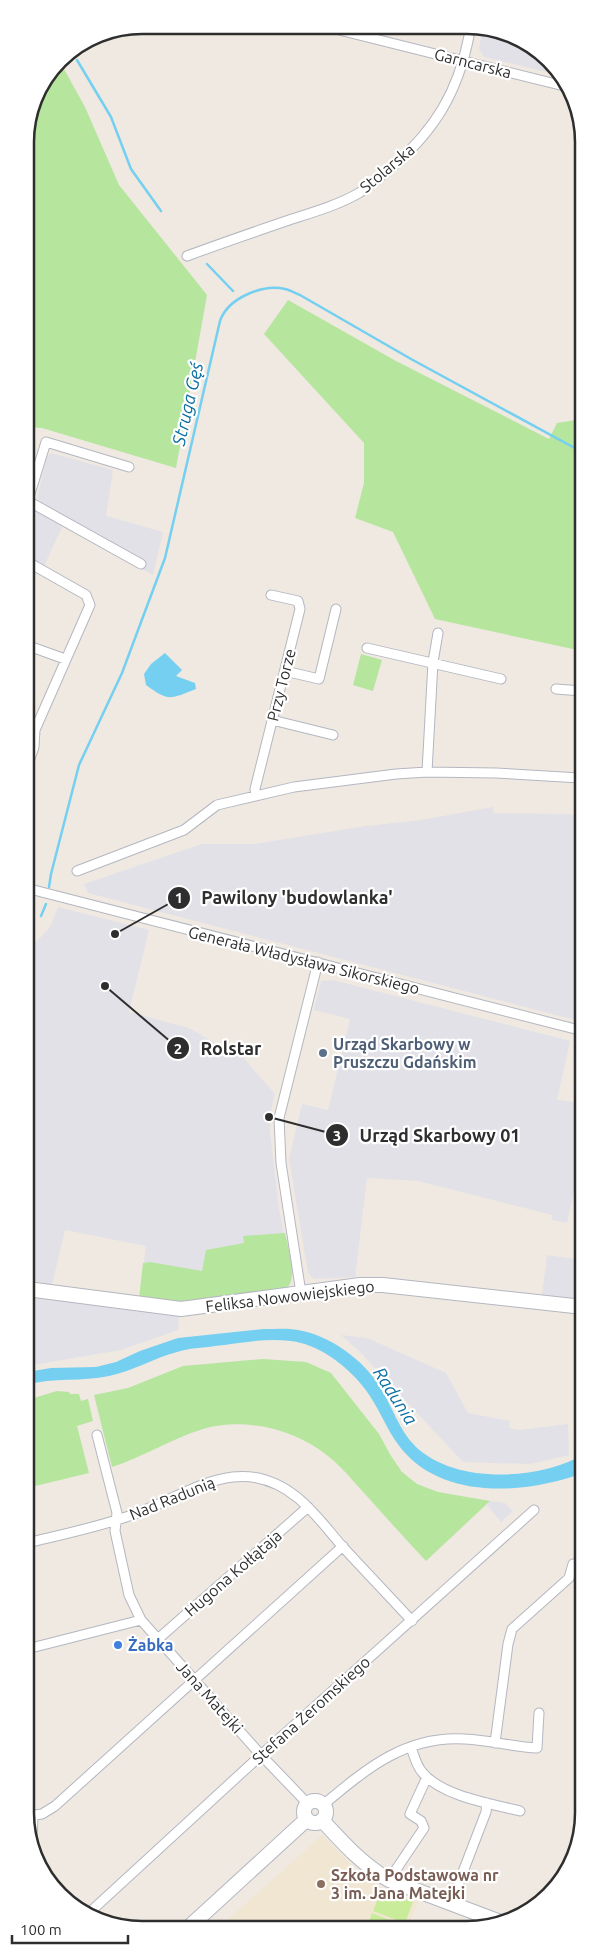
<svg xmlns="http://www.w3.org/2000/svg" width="609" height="1955" viewBox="0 0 609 1955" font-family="Ubuntu,sans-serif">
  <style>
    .industrial { fill: #e3e1e8 }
    .education { fill: #f0e6d1 }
    .green { fill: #b6e59e }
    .pitch { fill: #c9ec9a }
    .water { fill: #75cff0 }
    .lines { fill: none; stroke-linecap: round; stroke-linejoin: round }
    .stream { stroke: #75cff0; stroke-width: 2.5 }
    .street-casing { stroke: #b4b7c1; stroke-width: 11 }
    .secondary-casing { stroke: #b4b7c1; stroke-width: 16 }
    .street { stroke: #fff; stroke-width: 9 }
    .secondary { stroke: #fff; stroke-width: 14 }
    .service-dot { fill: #5c6f8a; stroke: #fff; stroke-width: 2 }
    .shop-dot { fill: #3f7fe0; stroke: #fff; stroke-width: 2 }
    .education-dot { fill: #8d6e63; stroke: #fff; stroke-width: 2 }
    .labels { text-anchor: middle; stroke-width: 4.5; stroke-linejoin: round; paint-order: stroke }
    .street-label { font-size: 16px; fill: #2e2e2e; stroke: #fff }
    .service-label { font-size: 16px; font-weight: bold; fill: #4e5e75; stroke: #fff; text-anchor: start }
    .shop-label { font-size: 16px; font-weight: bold; fill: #366cbe; stroke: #fff; text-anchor: start }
    .education-label { font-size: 16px; font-weight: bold; fill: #785e54; stroke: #fff; text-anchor: start }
    .water-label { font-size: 18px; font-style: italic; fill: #0d6fa3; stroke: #fff }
    .rim { fill: none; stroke: #2e2e2e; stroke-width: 2.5 }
    .leader { fill: none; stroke: #2e2e2e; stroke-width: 2 }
    .callout-dot { fill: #2e2e2e; stroke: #fff; stroke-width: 2 }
    .mark-label { font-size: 15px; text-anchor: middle; font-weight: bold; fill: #fff }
    .callout-label { font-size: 18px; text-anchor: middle; font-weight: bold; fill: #2e2e2e; stroke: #fff; stroke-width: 4.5; stroke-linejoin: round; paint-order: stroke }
  </style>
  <rect width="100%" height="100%" fill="#efe9e1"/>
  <path class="industrial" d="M483 27H490L550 59 558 75 484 57 479 49Z
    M51 453 113 470 106 516 163 532 153 575 63 525 44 566 26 557V510L28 506H45L37 498 47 457Z
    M493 807 494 813 569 814 583 817V1022L88 893 84 884 202 844H254L366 826 421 820Z
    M58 907 149 930 129 1012 189 1028 220 1046 227 1039 275 1094 270 1114V1132L279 1209 292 1274 290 1285 139 1299 146 1246 65 1230 52 1285 27 1280 26 948 39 939 50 927Z
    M333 980 570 1041 557 1100 583 1103V1150L567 1223 552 1220V1215L418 1181 367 1178 355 1277 314 1279 308 1273 289 1159 302 1104 328 1110 350 1019 314 1010 321 981Z
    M547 1255 583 1260V1300L542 1295Z
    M27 1295 179 1315 178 1330 121 1350 27 1366Z
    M341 1335 367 1338 446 1373 468 1413 510 1421 509 1428 520 1430 568 1424 569 1455 530 1464 463 1462 359 1351Z
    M490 1501 505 1503 513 1511 501 1522 487 1505Z"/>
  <path class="education" d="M322 1835 361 1874 370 1880 381 1887 414 1901H419L407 1928H219Z"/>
  <path class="green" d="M59 60 85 107 119 185 207 295 176 468 42 428 26 427 25 135 34 97Z
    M288 300 396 361 549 439 557 423 582 419V651L435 619 393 532 355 518 364 483V443L264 334Z
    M361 654 382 660 373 691 353 685Z
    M285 1233C288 1249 299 1277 286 1289L188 1303 139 1299 143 1263 150 1262 202 1271 206 1250 244 1243 243 1236Z
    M263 1359 306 1362 331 1373 379 1434 391 1456 402 1472 417 1484 438 1492 490 1501 426 1561C405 1539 385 1516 365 1494 353 1481 342 1467 328 1456 294 1429 245 1417 203 1429 171 1439 143 1457 112 1467L94 1395 128 1388 183 1366Z
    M57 1391 69 1392 70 1394H79L81 1401 88 1399 93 1421 77 1426 89 1473 27 1488V1400Z"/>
  <path class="pitch" d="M382 1889 413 1902 405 1923 373 1911Z
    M372 1913 404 1926 403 1928H367Z"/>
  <path class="water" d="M165 653 182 670 176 676 195 683 196 689C170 699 169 702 146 685L144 674 151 664Z
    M264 1329C275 1329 287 1328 298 1330 329 1335 364 1360 380 1387 392 1406 399 1430 415 1446 455 1485 538 1480 583 1455V1473C526 1494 442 1501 400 1447 386 1429 379 1407 365 1389 350 1369 325 1349 301 1343 275 1336 240 1343 215 1346 202 1348 189 1348 177 1352 154 1358 133 1371 109 1376 82 1382 53 1377 27 1385V1372L51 1368 96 1367 116 1362 140 1351 178 1338Z"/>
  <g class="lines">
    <path class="stream" d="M77 60 111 117 131 169 161 211
      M207 264 233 291
      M49 887 51 874 79 765 122 673 165 558 220 321C228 298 262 284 285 289 290 290 295 293 300 295L411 359 582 452
      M41 916 46 904"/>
    <g class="street-casing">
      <path id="street" d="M323 26 564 86
        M187 256C222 243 257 231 292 219 314 212 338 205 359 193 370 186 381 176 392 167 435 130 458 92 469 36
        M28 501 141 564
        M26 504 29 497 46 442 129 467
        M26 561 86 595 90 605 35 730 34 747 26 770
        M26 645 65 659
        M367 648 501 679
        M285 671 319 679 336 609
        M556 689 582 691
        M272 720 333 735
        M427 772 433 662 438 633
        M256 795 255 789 300 609 298 601 271 595
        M77 871 184 830 217 805 294 787 396 774 427 772 496 773 580 778 583 781
        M26 888 583 1031
        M301 1293 281 1163 279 1118 318 962
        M97 1435 117 1513 115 1531 129 1595 141 1620 158 1639 261 1755 308 1804
        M27 1543C60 1535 94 1528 126 1517 186 1498 237 1448 298 1498 315 1512 328 1530 342 1546 365 1571 389 1596 412 1621
        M158 1639 308 1507
        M27 1649 141 1620
        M495 1743 508 1644 512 1629 569 1578 573 1564
        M411 1747C414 1755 416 1765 422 1772 441 1796 492 1804 520 1811
        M323 1805C366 1769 406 1735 465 1739 490 1740 513 1747 537 1748L539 1713
        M27 1816 42 1814 55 1806 343 1546
        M32 1844 33 1816
        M389 1880 424 1828 421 1821 410 1814 427 1777
        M451 1903 486 1812 487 1803
        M90 1912 261 1755 534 1510"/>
    </g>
    <g class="secondary-casing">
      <path id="secondary" d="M27 1289 181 1309 360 1285H383L583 1307
        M304 1812a11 11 0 1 1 22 0a11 11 0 1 1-22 0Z
        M322 1820C343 1843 362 1864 389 1880L503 1923
        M188 1928 307 1819"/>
    </g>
    <use href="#street" class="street"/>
    <use href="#secondary" class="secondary"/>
  </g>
  <circle class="service-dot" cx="323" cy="1053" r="5"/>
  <circle class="shop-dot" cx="118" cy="1645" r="5"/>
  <circle class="education-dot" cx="321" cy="1884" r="5"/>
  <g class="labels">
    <g class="street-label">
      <text transform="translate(473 63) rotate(14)" y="6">Garncarska</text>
      <text transform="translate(387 168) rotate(-40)" y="6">Stolarska</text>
      <text transform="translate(281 685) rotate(-76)" y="6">Przy Torze</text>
      <text transform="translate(304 960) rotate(14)" y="6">Generała Władysława Sikorskiego</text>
      <text transform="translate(290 1296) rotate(-7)" y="6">Feliksa Nowowiejskiego</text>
      <text transform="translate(172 1498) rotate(-22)" y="6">Nad Radunią</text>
      <text transform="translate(233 1573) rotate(-41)" y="6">Hugona Kołłątaja</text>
      <text transform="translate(210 1697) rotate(48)" y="6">Jana Matejki</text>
      <text transform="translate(311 1710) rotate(-42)" y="6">Stefana Żeromskiego</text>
    </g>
    <g class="service-label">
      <text x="333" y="1050">Urząd Skarbowy w<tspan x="333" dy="18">Pruszczu Gdańskim</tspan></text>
    </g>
    <g class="shop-label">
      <text x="128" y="1651">Żabka</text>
    </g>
    <g class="education-label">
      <text x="331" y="1881">Szkoła Podstawowa nr<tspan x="331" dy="18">3 im. Jana Matejki</tspan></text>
    </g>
    <g class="water-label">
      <text transform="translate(188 404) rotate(-77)" y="6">Struga Gęś</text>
      <text transform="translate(395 1396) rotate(57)" y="6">Radunia</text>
    </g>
  </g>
  <path d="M0 0H609V1955H0ZM142 34H467A108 108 0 0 1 575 142V1813A108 108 0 0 1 467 1921H142A108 108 0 0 1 34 1813V142A108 108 0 0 1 142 34Z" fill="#fff" fill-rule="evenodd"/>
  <path class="rim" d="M142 34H467A108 108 0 0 1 575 142V1813A108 108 0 0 1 467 1921H142A108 108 0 0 1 34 1813V142A108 108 0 0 1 142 34Z"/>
  <path class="leader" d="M115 934L179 898M105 986L178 1048M269 1117L337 1135"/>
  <g class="callout-dot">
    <circle cx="115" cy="934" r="5"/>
    <circle cx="105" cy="986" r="5"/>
    <circle cx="269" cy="1117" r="5"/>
    <circle cx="179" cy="898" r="12"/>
    <circle cx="178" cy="1048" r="12"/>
    <circle cx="337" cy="1135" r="12"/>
  </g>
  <g class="mark-label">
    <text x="179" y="903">1</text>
    <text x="178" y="1054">2</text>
    <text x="337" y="1141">3</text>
  </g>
  <g class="callout-label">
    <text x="297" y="904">Pawilony 'budowlanka'</text>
    <text x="231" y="1055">Rolstar</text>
    <text x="440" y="1142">Urząd Skarbowy 01</text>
  </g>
  <path d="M12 1935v8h116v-8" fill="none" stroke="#2e2e2e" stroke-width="2.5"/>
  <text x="20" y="1935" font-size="15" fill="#2e2e2e" stroke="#ffffff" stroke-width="4" paint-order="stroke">100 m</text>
</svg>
